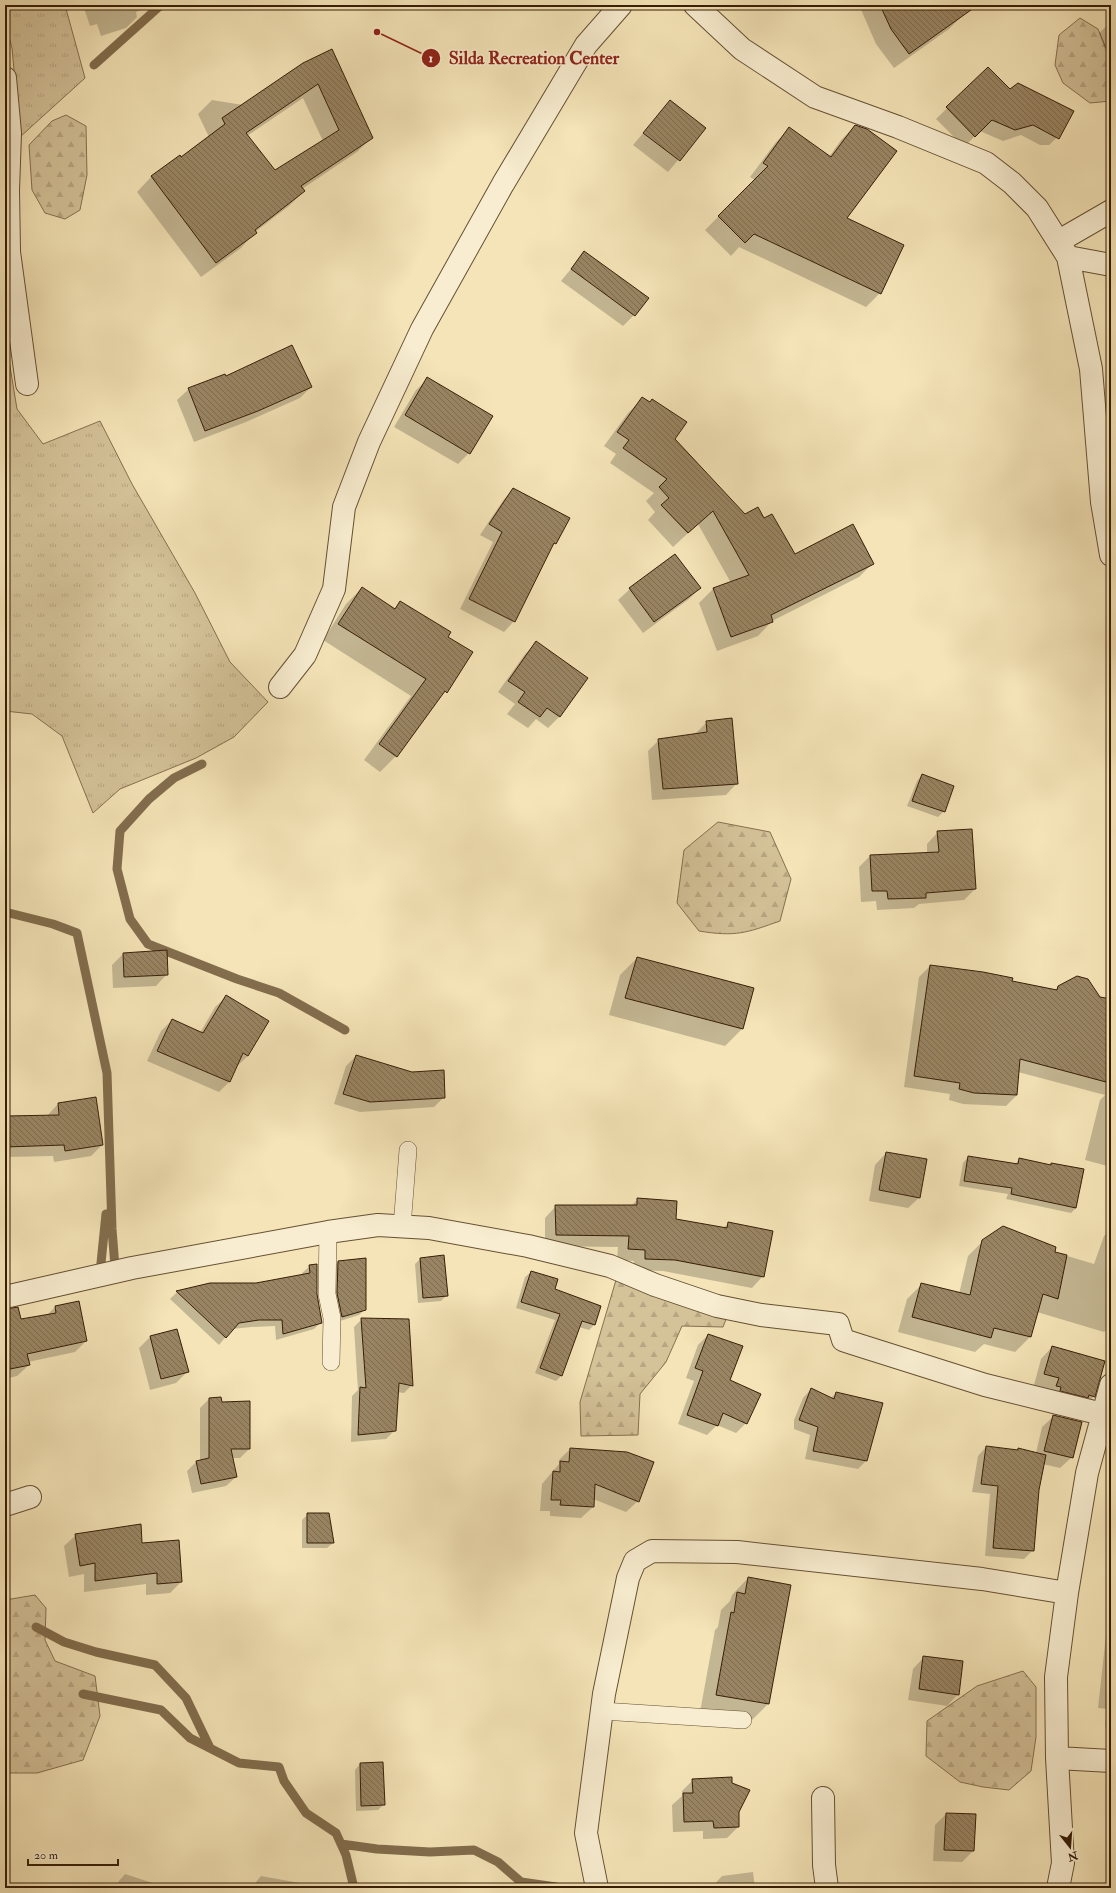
<svg xmlns="http://www.w3.org/2000/svg" width="1116" height="1893" viewBox="0 0 1116 1893" font-family="'IM FELL Double Pica',serif">
  <style>
    .grass { fill: url(#grass-tufts); stroke: #867050 }
    .forest { fill: url(#forest-firs); stroke: #867050 }
    .shadow { fill: #0003; fill-rule: evenodd }
    .lines { fill: none; stroke-linecap: round; stroke-linejoin: round }
    .stream { stroke: #826d4d; stroke-width: 9 }
    .building { fill: url(#building-back-hatch); stroke: #371e07; fill-rule: evenodd }
    .lane-casing { stroke: #665033; stroke-width: 18 }
    .street-casing { stroke: #665033; stroke-width: 24 }
    .lane { stroke: #f8edd0; stroke-width: 17 }
    .street { stroke: #f8edd0; stroke-width: 22 }
    .leader { fill: none; stroke: #8f2418; stroke-width: 1.5 }
    .callout-dot { fill: #8f2418; stroke: #f8edd0; stroke-width: 1.5 }
    .mark-label { font-size: 12px; text-anchor: middle; font-weight: bold; fill: #fff }
    .callout-label { font-size: 18px; text-anchor: middle; font-weight: bold; fill: #8f2418; stroke: #f8edd0; stroke-width: 3; stroke-linejoin: round; paint-order: stroke }
  </style>
  <defs>
    <pattern id="grass-tufts" width="24" height="20" patternUnits="userSpaceOnUse"><rect width="24" height="20" fill="#d4c299"/><path d="M3 7l-1-3M5 7V3M7 7l1-3M15 17l-1-3M17 17v-4M19 17l1-3" fill="none" stroke="#b7a682"/></pattern>
    <pattern id="forest-firs" width="22" height="20" patternUnits="userSpaceOnUse"><rect width="22" height="20" fill="#d4c299"/><path d="M5 1l3.5 6h-7zM16 11l3.5 6h-7z" fill="#b7a682"/></pattern>
    <pattern id="building-back-hatch" width="6" height="6" patternUnits="userSpaceOnUse"><rect width="6" height="6" fill="#998563"/><path d="M-1 5l2 2M0 0l6 6M5-1l2 2" fill="none" stroke="#7e6c50"/></pattern>
  </defs>
  <rect width="100%" height="100%" fill="#f4e4b7"/>
  <filter id="stains"><feTurbulence type="fractalNoise" baseFrequency=".005" numOctaves="4"/><feColorMatrix values="0 0 0 0 .2 0 0 0 0 .09 0 0 0 0 .02 0 0 0 .5 -.17"/></filter>
  <radialGradient id="worn" r=".72"><stop offset=".6" stop-color="#630" stop-opacity="0"/><stop offset="1" stop-color="#630" stop-opacity=".3"/></radialGradient>
  <path class="grass" d="M5 5H65L85 78 20 137 12 48 5 23Z
    M5 336 17 409 43 444 100 421 132 484 195 593 230 662 268 702 234 737 196 758 120 789 93 813 62 736 32 714 5 711Z"/>
  <path class="forest" d="M1080 18 1098 29 1111 60V101L1090 103 1063 83 1055 65 1059 35Z
    M66 115 86 126 87 175 80 210 65 219 45 213 32 190 29 145 52 121Z
    M718 822 770 832 791 879 780 921C746 933 736 937 699 931L677 903 684 850Z
    M616 1280 730 1309 723 1327 682 1326 666 1362 640 1394 638 1435 581 1436 580 1402Z
    M35 1595 46 1608 45 1640 55 1661 95 1676 100 1716 83 1760 37 1773H5V1600Z
    M1023 1671 1036 1687V1737L1031 1771 1009 1790 983 1787 960 1782 926 1756 927 1721 977 1686Z"/>
  <path class="shadow" d="M83 5H147L141 10 136 12 137 17 126 28 101 36 97 24 90 26Z
    M859 5H957L964 14 949 29 894 68 876 44Z
    M1111 22V66L1099 33Z
    M305 62 372 137 357 152 302 189 304 191 289 206 255 232 241 248 201 277 137 192 151 177 179 156 181 159 209 137 198 114 212 100 243 105ZM303 98 323 141 275 172 247 136Z
    M988 68 1010 90 1061 134 1049 145H1040L1021 135 1003 141 980 131 964 147 936 119Z
    M670 101 705 128 668 172 633 145Z
    M855 126 845 219 880 293 866 307 739 247 731 256 705 230 755 180 750 177 776 142 789 129 829 157 841 140Z
    M585 252 634 315 623 326 561 281Z
    M428 379 469 453 458 464 394 427 416 390Z
    M311 387 300 398 246 422 194 442 177 400 189 389Z
    M642 399 673 439 745 516 763 520 794 555 873 563 859 577 772 621 758 636 717 651 699 603 713 589 731 583 698 524 673 547 648 520 655 512 646 501 654 493 610 463 616 454 604 446 628 413Z
    M514 489 555 543 550 549 514 621 504 632 460 609 493 542 480 535 504 499Z
    M362 588 394 609 401 602 447 637 449 688 441 696 396 756 380 772 364 760 411 696 323 640 346 604Z
    M700 588 689 599 643 633 618 600 630 589Z
    M537 643 587 678 559 717 548 728 536 719 528 728 507 714 515 704 498 692 525 654Z
    M707 722 737 783 726 795 652 800 648 751 659 740 695 734Z
    M922 775 944 811 938 817 907 806 917 781Z
    M938 832 975 889 964 900 919 904 914 908 877 910 876 901 861 902 859 867 870 856 927 854V844Z
    M123 954 167 974 156 986 113 988 112 965Z
    M637 958 753 989 742 1029 725 1046 609 1015 620 975Z
    M930 966 1054 991 1059 986 1111 1000V1167L1085 1160 1100 1100 1105 1095 1018 1072 1017 1095 1006 1106 963 1104 949 1100 950 1094 904 1087 919 977Z
    M226 997 248 1056 237 1066 230 1081 219 1092 147 1061 161 1031 172 1020 200 1033 215 1007Z
    M356 1056 444 1097 434 1107 360 1112 334 1104 346 1066Z
    M96 1099 102 1145 91 1156 54 1162 53 1156 5 1157V1117L47 1116 58 1104Z
    M886 1153 920 1197 908 1208 869 1201 875 1165Z
    M968 1157 1014 1165 1020 1159 1049 1166 1052 1164 1084 1170 1076 1208 1071 1213 1006 1199 1008 1194 959 1186 963 1163Z
    M638 1199 675 1220 723 1228 728 1224 763 1276 752 1288 663 1271 634 1270V1261L617 1260 618 1247 545 1246V1218L556 1206H631Z
    M1111 1229V1325L1104 1332 1037 1312 1030 1337 1015 1352 984 1344 975 1352 898 1332 907 1299 922 1284 959 1294 968 1256 983 1241 1054 1252 1094 1264 1104 1236Z
    M420 1259 447 1295 441 1301 418 1303 415 1264Z
    M338 1262 365 1309 359 1315 337 1322 332 1268Z
    M310 1266 321 1322 314 1329 276 1340 275 1326 251 1327 232 1329 219 1345 170 1299 177 1292 210 1284H256L303 1276 302 1273Z
    M531 1272 594 1325 589 1330 579 1327 561 1376 556 1381 535 1373 555 1320 516 1308 525 1277Z
    M79 1302 86 1341 75 1352 28 1362 29 1365 17 1376 5 1379V1323L47 1315 55 1307Z
    M362 1319 412 1385 404 1393 397 1392 395 1430 386 1439 351 1442 352 1396 358 1390 354 1327Z
    M708 1335 746 1423 736 1433 717 1425 707 1435 678 1424 694 1381 686 1378 698 1345Z
    M150 1337 188 1371 176 1383 150 1390 139 1348Z
    M1052 1347 1094 1396 1083 1408 1048 1389 1034 1385 1041 1359Z
    M811 1389 831 1398 836 1393 871 1442 866 1461 858 1469 805 1459 810 1435 794 1429V1420L803 1398Z
    M209 1399 221 1403 249 1449 240 1458H232L236 1477 226 1486 192 1493 187 1471 196 1462 200 1461V1408Z
    M1054 1416 1072 1457 1060 1468 1043 1464 1038 1490 1033 1550 1024 1559 985 1556 990 1494 972 1492 978 1456 986 1447 1017 1451 1018 1449 1036 1453 1042 1427Z
    M570 1449 638 1501 626 1512 593 1499V1507L581 1518 550 1516V1511H540L542 1484 559 1464V1460Z
    M308 1514 333 1543 327 1548H302V1520Z
    M76 1535 142 1544 181 1582 170 1593 146 1595V1584L84 1592V1574L69 1577 64 1546Z
    M748 1578 790 1586 768 1704 751 1721 700 1712 715 1630 718 1627 721 1610 730 1601 732 1595Z
    M1111 1630V1728L1105 1727 1107 1709 1098 1708 1106 1635Z
    M924 1657 958 1694 947 1706 908 1700 913 1669Z
    M360 1764 384 1804 378 1810 356 1811 355 1770Z
    M693 1780 738 1811V1827L727 1838 703 1839V1831L673 1832 672 1805 682 1796V1791Z
    M946 1814 973 1851 962 1862 933 1861 935 1825Z
    M753 1872 755 1888H711L722 1876Z
    M125 1874 168 1888H113Z
    M261 1876 305 1884V1888H254L256 1882Z"/>
  <g class="lines">
    <path class="stream" d="M94 65 161 5
      M202 764 174 778 149 799 120 831 117 869 130 919 148 944 237 979 279 993 345 1030
      M5 912 53 924 77 933 107 1073 112 1229 115 1267 121 1265
      M99 1274 100 1273 106 1214
      M36 1627 64 1642 96 1652 155 1665 186 1698 210 1748
      M83 1694 161 1710 190 1738 239 1763 279 1767 284 1781 306 1813 336 1833 346 1855 354 1888
      M341 1844 377 1849 430 1852 474 1850 498 1862 521 1882 556 1887"/>
  </g>
  <path class="building" d="M880 5H978L909 54 891 29Z
    M332 49 373 138 301 186 305 191 255 230 257 233 216 263 151 176 180 155 181 157 225 124 222 118 303 63ZM318 84 339 130 275 170 246 133Z
    M988 67 1010 89 1018 83 1074 111 1059 139 1033 125 1015 130 992 120 975 137 946 107Z
    M670 100 706 128 680 161 643 133Z
    M855 125 867 129 897 151 847 218 904 245 881 294 754 234 745 243 718 216 768 166 763 163 789 127 831 157Z
    M584 251 649 298 635 316 571 269Z
    M292 345 312 387 258 411 205 431 188 388 225 374 226 376Z
    M427 377 493 416 470 454 405 415Z
    M642 397 650 402 652 399 687 422 675 439 745 514 758 507 764 518 772 514 795 554 853 524 874 564 771 615 773 622 731 637 713 588 749 575 713 511 688 533 661 505 669 498 659 487 667 479 623 448 629 440 617 432Z
    M513 488 570 518 556 544 554 543 515 622 469 599 502 532 489 524Z
    M675 554 701 588 654 622 629 588Z
    M362 587 395 609 400 601 451 632 448 637 473 652 447 693 445 691 397 757 379 744 426 679 338 624Z
    M536 641 588 678 560 717 547 708 540 717 518 702 525 692 508 681Z
    M732 718 738 784 663 789 658 739 707 732 706 721Z
    M922 774 954 786 945 812 912 801Z
    M972 829 976 889 926 893V898L888 899 887 891H872L870 855 939 852 937 831Z
    M167 950 168 975 124 977 123 953Z
    M637 957 754 988 743 1029 625 998Z
    M930 965 983 972 1013 978 1012 981 1057 990 1058 986 1077 976 1088 979 1100 997 1111 999V1065L1106 1082 1020 1059 1017 1095 974 1093 959 1089 960 1083 914 1076Z
    M226 995 269 1021 248 1056 243 1053 230 1082 157 1051 172 1019 203 1033Z
    M356 1055 412 1072 444 1070 445 1098 370 1102 343 1094Z
    M96 1097 103 1145 65 1151 64 1145 5 1147V1116L59 1115 58 1103Z
    M886 1152 927 1159 920 1198 879 1190Z
    M968 1156 1018 1164 1019 1158 1051 1165V1163L1084 1169 1076 1208 1011 1194 1012 1188 964 1181Z
    M637 1198 677 1201 676 1219 727 1228 728 1222 773 1231 764 1277 675 1260 645 1259V1250L628 1249 629 1236 556 1235 555 1205H637Z
    M1003 1226 1056 1247 1055 1252 1067 1255 1058 1299 1043 1294 1031 1337 994 1328 991 1338 912 1317 921 1283 970 1295 982 1240Z
    M444 1255 448 1296 423 1298 420 1258Z
    M366 1258V1310L342 1317 337 1293 338 1261Z
    M317 1264V1294L322 1323 283 1334 282 1320H259L239 1323 226 1338 176 1291 210 1283H256L310 1273 309 1265Z
    M531 1271 558 1279 555 1289 601 1306 595 1325 582 1321 562 1376 540 1368 560 1314 521 1302Z
    M79 1301 87 1341 27 1354 30 1365 5 1370V1309L18 1307 21 1319 56 1313 55 1306Z
    M361 1318 409 1319 413 1386 399 1383 396 1431 358 1435 360 1387 366 1388Z
    M177 1329 189 1372 161 1379 150 1336Z
    M708 1334 743 1346 730 1380 761 1394 747 1424 723 1413 718 1426 687 1415 703 1371 695 1368Z
    M1052 1346 1105 1361 1095 1397 1089 1395 1088 1398 1060 1391 1061 1387 1056 1386 1059 1378 1044 1374Z
    M811 1388 834 1399 836 1392 883 1403 867 1461 813 1451 818 1427 799 1420Z
    M221 1397 222 1402 250 1401V1449H231L237 1477 201 1484 196 1461 209 1458V1398Z
    M1053 1415 1082 1422 1073 1458 1044 1451Z
    M986 1446 1018 1450V1448L1046 1455 1039 1490 1034 1551 993 1548 998 1486 981 1484Z
    M570 1448 627 1452 654 1462 639 1502 595 1484 594 1507 560 1505 561 1500H551L553 1471 560 1472V1461L569 1462Z
    M307 1513H329L334 1543H307Z
    M141 1524 142 1543 179 1540 182 1582 157 1584V1573L95 1581V1563L80 1566 75 1534Z
    M748 1577 791 1585 769 1704 716 1695 731 1612 734 1613 737 1592 745 1594Z
    M923 1656 963 1661 959 1695 919 1689Z
    M383 1762 385 1805 361 1806 360 1763Z
    M732 1777V1783L750 1790 739 1812V1827L714 1828 713 1821 684 1822 683 1793H693L692 1779Z
    M946 1813 976 1814 974 1851 944 1850Z"/>
  <g class="lines">
    <g class="lane-casing">
      <path id="lane" d="M402 1227 408 1150
        M328 1232 327 1294 332 1318 331 1362
        M602 1711 743 1720"/>
    </g>
    <g class="street-casing">
      <path id="street" d="M695 5 742 49 815 97 898 127 986 163 1012 183 1037 208 1068 257 1091 369 1102 502 1111 555
        M5 78 10 133 8 190 9 252 27 384
        M1059 241 1111 211
        M1068 257 1111 265
        M280 687 305 655 334 589 344 507 369 442 422 329 503 184 586 45 621 5
        M5 1297 132 1268 328 1232 378 1225 429 1228 528 1246 610 1266 655 1285 717 1306 761 1315 838 1324 843 1340 852 1343 985 1385 1102 1414
        M5 1505 30 1497
        M1057 1758 1111 1761
        M823 1798 824 1865 827 1888
        M597 1888 586 1833 604 1694 628 1578 635 1561 652 1551 737 1552 982 1579 1067 1593
        M1058 1888 1063 1863 1062 1846 1057 1758 1056 1677 1067 1593 1087 1473 1111 1385"/>
    </g>
    <use href="#lane" class="lane"/>
    <use href="#street" class="street"/>
  </g>
  <path class="leader" d="M377 32L431 58"/>
  <g class="callout-dot">
    <circle cx="377" cy="32" r="4"/>
    <circle cx="431" cy="58" r="10"/>
  </g>
  <g class="mark-label">
    <text x="431" y="62">1</text>
  </g>
  <g class="callout-label">
    <text x="534" y="64">Silda Recreation Center</text>
  </g>
  <rect width="1116" height="1893" fill="none" stroke="#f4e4b7" stroke-width="20"/>
  <rect x="6" y="6" width="1104" height="1881" fill="none" stroke="#371e07" stroke-width="2"/>
  <rect x="10" y="10" width="1096" height="1873" fill="none" stroke="#371e07"/>
  <g transform="translate(1070 1847) rotate(163)" stroke="#f8edd0" stroke-width="3" paint-order="stroke">
  <path d="M0-3L7 15L0 10L-7 15Z" fill="#371e07"/>
  <text y="-6" font-size="11" font-weight="bold" text-anchor="middle" fill="#371e07">N</text>
  </g>
  <path d="M28 1859v6h90v-6" fill="none" stroke="#371e07" stroke-width="2"/>
  <text x="34" y="1859" font-size="12" fill="#371e07" stroke="#f8edd0" stroke-width="3" paint-order="stroke">20 m</text>
  <rect width="100%" height="100%" filter="url(#stains)"/>
  <rect width="100%" height="100%" fill="url(#worn)"/>
</svg>
